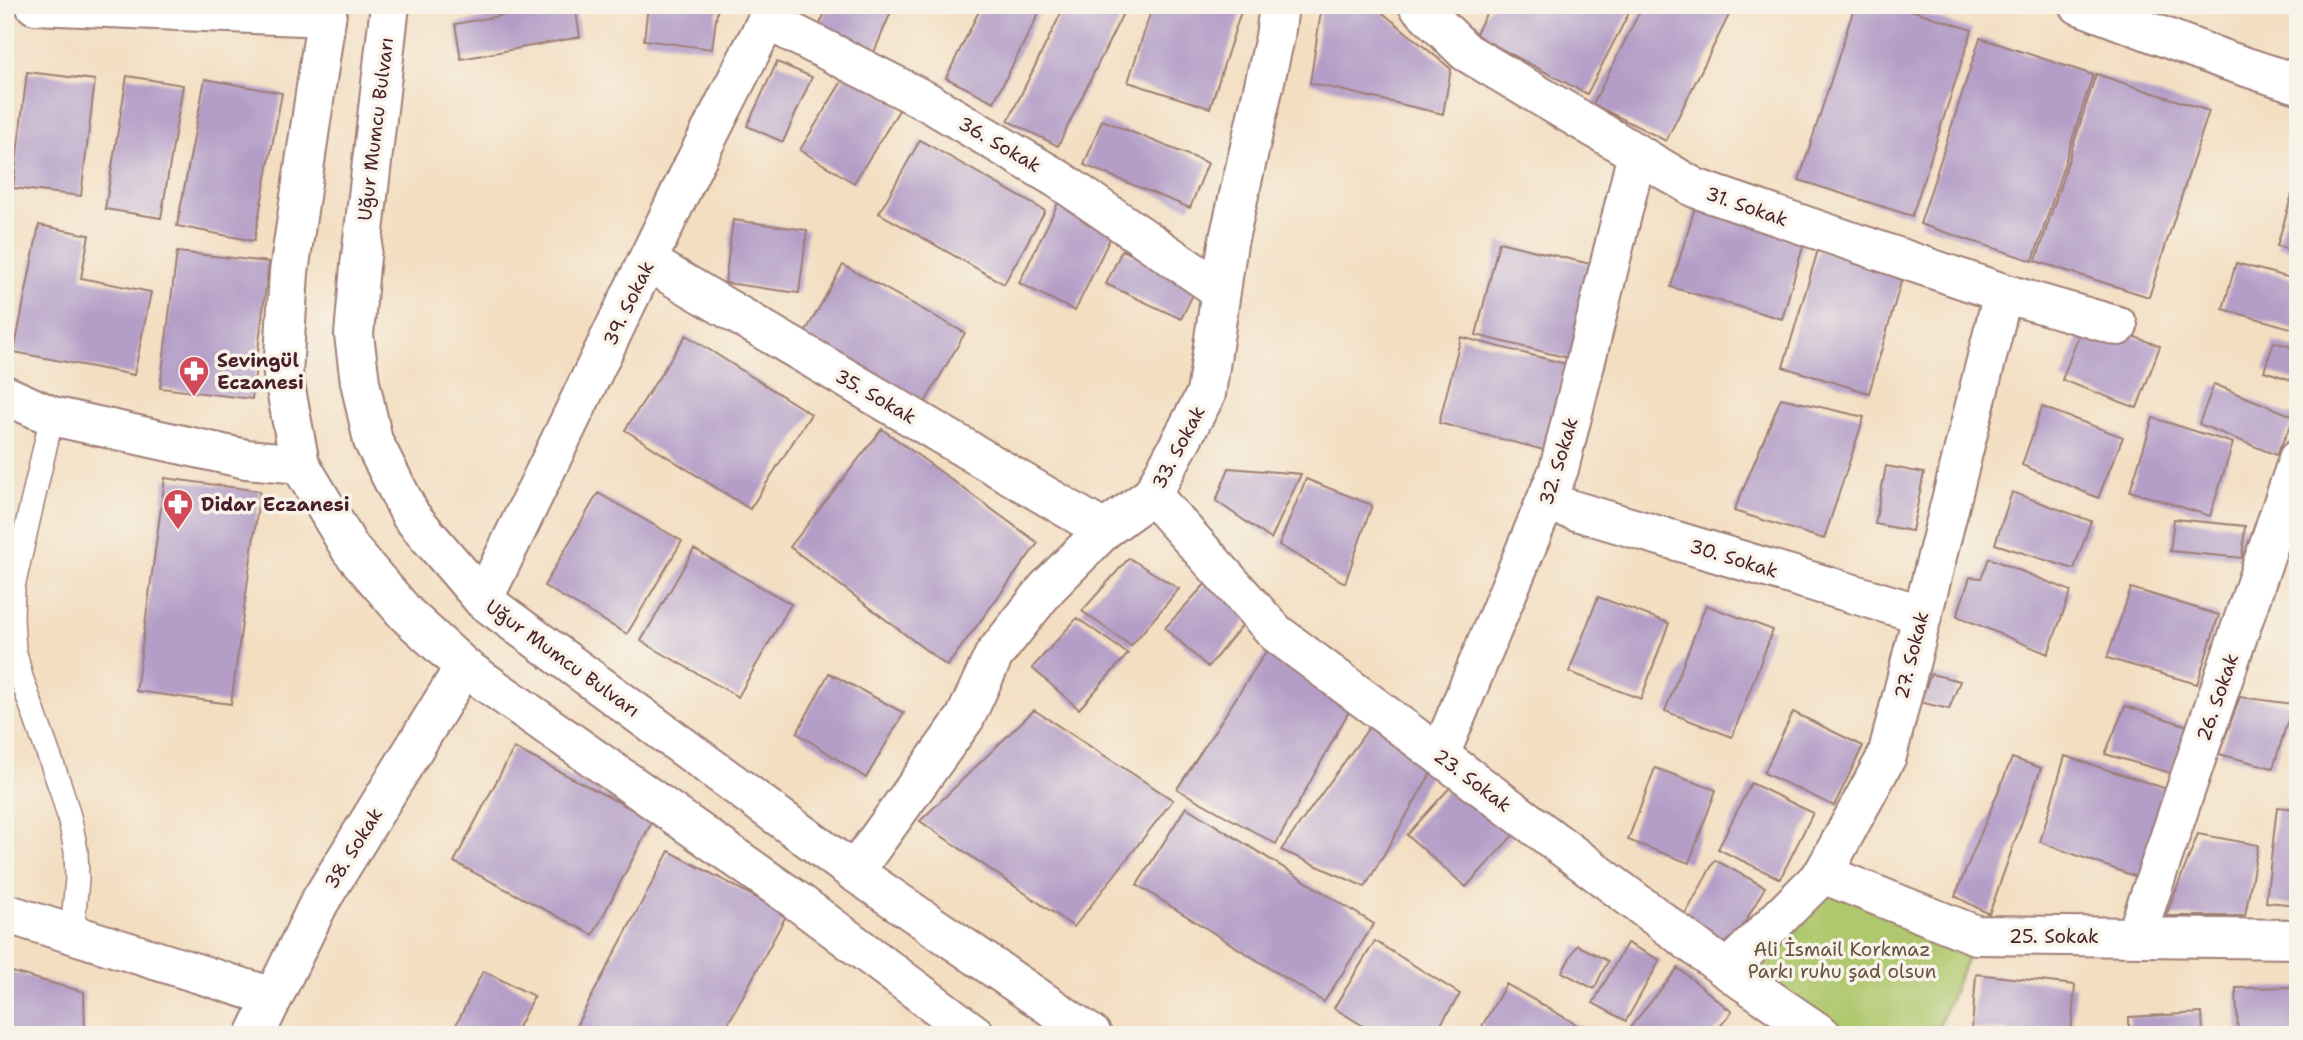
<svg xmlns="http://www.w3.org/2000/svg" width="2303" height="1040" viewBox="0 0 2303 1040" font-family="'Shantell Sans',sans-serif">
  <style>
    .green { fill: #afc76d; stroke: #7c734c; stroke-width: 2 }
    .building { fill: #b49ec7 }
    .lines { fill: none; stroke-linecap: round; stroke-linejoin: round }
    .lane-casing { stroke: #9e7e76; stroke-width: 26 }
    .street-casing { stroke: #9e7e76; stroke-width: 42 }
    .secondary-casing { stroke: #9e7e76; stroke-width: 42 }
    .primary-casing { stroke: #9e7e76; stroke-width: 42 }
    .lane { stroke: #fff; stroke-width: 23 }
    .street { stroke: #fff; stroke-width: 38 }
    .secondary { stroke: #fff; stroke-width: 38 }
    .primary { stroke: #fff; stroke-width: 38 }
    .labels { text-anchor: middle; stroke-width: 7; stroke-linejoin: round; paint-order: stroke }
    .street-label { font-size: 19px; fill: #4a1f2b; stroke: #f7f3e8 }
    .poi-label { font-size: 19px; font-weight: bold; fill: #4a1f2b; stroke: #f7f3e8; text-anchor: start }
    .park-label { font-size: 19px; fill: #68513f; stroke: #f7f3e8 }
  </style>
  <rect width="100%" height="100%" fill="#f7f3e8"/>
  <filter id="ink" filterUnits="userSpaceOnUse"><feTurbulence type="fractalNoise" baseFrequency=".0143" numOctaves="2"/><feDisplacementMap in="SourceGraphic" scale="14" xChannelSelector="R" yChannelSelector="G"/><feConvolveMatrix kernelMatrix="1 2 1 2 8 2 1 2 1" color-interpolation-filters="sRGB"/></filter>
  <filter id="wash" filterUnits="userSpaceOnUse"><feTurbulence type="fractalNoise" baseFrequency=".00686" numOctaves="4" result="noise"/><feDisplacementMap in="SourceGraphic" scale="28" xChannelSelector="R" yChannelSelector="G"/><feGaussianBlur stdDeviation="1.57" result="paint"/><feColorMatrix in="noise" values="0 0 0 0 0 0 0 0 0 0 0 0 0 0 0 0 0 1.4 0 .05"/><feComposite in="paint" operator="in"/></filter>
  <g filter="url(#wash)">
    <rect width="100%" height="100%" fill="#f3dec1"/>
    <path class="green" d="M1823 874 1976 935 1935 1035H1822L1727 970Z"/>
    <g id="blocks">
      <path class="building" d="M559 5H575L580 37 461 59 455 24Z
        M648 5H718L712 49 644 40Z
        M828 5H894L872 57 816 34Z
        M982 5H1043L994 102 946 78Z
        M1065 5H1127L1058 146 1008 121Z
        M1153 5H1243L1210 108 1128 82Z
        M1322 5H1373L1451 69 1443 114 1310 83Z
        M1491 5H1633L1587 94 1475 35Z
        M1643 5H1734L1666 141 1593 104Z
        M1855 5H1896L1972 30 1912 216 1799 180Z
        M1980 38 2093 75 2033 261 1920 224Z
        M777 62 812 77 783 142 747 126Z
        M27 72 95 80 81 196 13 188Z
        M847 73 901 107 854 183 800 150Z
        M2096 74 2209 111 2149 297 2036 261Z
        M127 76 183 85 161 218 105 209Z
        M205 79 282 93 254 241 177 226Z
        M1102 120 1208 163 1190 208 1084 165Z
        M920 140 1045 211 1004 284 879 213Z
        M2298 174V251L2277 246Z
        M1062 195 1118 222 1075 311 1019 283Z
        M1697 201 1807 233 1782 319 1671 287Z
        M733 220 807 230 799 293 725 283Z
        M39 225 89 235 81 278 151 292 134 375 14 352Z
        M1499 242 1615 270 1592 364 1476 335Z
        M1122 250 1198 284 1181 319 1106 284Z
        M1818 250 1903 275 1869 393 1783 367Z
        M177 252 269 262 252 399 160 388Z
        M2236 263 2298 280V330L2223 309Z
        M843 265 965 333 923 406 802 338Z
        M2085 319 2160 346 2137 408 2062 380Z
        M686 335 811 414 750 509 625 430Z
        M1461 337 1566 364 1544 450 1439 423Z
        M2274 342 2298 349V382L2264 371Z
        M2214 384 2295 417 2276 455 2199 424Z
        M1781 398 1864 417 1824 539 1734 511Z
        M2042 407 2123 437 2098 498 2022 465Z
        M2153 418 2233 443 2210 516 2130 491Z
        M882 429 1038 543 947 666 790 547Z
        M1886 466 1924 473 1912 531 1875 524Z
        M1229 468 1301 474 1271 539 1216 501Z
        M165 478 260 491 231 704 136 691Z
        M1306 479 1372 505 1345 583 1279 545Z
        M2012 492 2091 521 2074 569 1995 544Z
        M598 493 682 541 627 634 544 586Z
        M2174 519 2245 526 2242 558 2170 551Z
        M694 549 791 604 738 697 641 641Z
        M1129 558 1179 589 1131 646 1082 611Z
        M1989 558 2071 591 2048 654 1957 616 1970 577 1981 578Z
        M1208 581 1249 617 1208 667 1165 628Z
        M2131 588 2219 615 2197 684 2107 658Z
        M1598 597 1669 623 1641 699 1569 672Z
        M1706 605 1773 630 1732 737 1665 711Z
        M1077 618 1128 654 1079 709 1032 668Z
        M1273 641 1354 702 1276 844 1177 789Z
        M829 673 904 713 866 778 797 733Z
        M1931 674 1960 681 1949 709 1920 702Z
        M2240 697 2293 704 2273 768 2219 754Z
        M2125 706 2188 726 2171 773 2105 754Z
        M1034 710 1173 800 1074 927 920 821Z
        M1793 712 1863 746 1834 806 1764 773Z
        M1376 718 1438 761 1365 887 1281 850Z
        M514 748 653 820 593 935 454 862Z
        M2065 756 2167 789 2142 879 2040 842Z
        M2012 758 2041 768 1989 914 1955 896Z
        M1655 768 1716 790 1689 863 1628 840Z
        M1751 783 1813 813 1780 879 1718 849Z
        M1453 784 1518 830 1466 887 1407 835Z
        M1186 807 1374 924 1324 1002 1137 885Z
        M2277 807 2298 809V905L2266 902Z
        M2198 834 2258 845 2245 916H2166Z
        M669 851 787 914 722 1035H593L576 1026Z
        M1715 860 1765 887 1730 949 1681 922Z
        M1375 941 1460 994 1434 1035H1378L1334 1008Z
        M1627 943 1660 960 1626 1021 1593 1003Z
        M1577 945 1608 961 1594 989 1562 972Z
        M1678 968 1732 1012 1713 1035H1624Z
        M5 970 84 992 85 1035H5Z
        M483 971 534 996 514 1035H451Z
        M1976 974 2075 985 2071 1035H2006L2010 1030 1972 1029Z
        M1506 984 1595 1035H1477Z
        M2298 987V1035H2238L2236 988Z
        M2202 1013 2203 1035H2129V1017Z"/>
    </g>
  </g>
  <g filter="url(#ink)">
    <use href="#blocks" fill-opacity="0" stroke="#9e7e76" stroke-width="2"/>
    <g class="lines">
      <g class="lane-casing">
        <path id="lane" d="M52 416 13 587 12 619 14 649 21 677 61 789 70 820 76 851 77 879 72 934"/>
      </g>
      <g class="street-casing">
        <path id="street" d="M35 5 326 17
          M1418 5 1466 52 1695 188 2003 293 2118 326
          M767 20 928 102 1058 179 1220 290
          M648 262 1104 530
          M5 395 52 416 246 459 300 464
          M1152 495 1276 633 1727 970 1822 1035
          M1546 502 1921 614
          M483 600 693 166 767 20 772 5
          M1440 755 1559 469 1637 154
          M854 872 965 718 994 655 1047 588 1104 530 1152 495 1206 394 1228 243 1275 37 1279 5
          M1823 874 1976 935 2298 939
          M5 913 273 997
          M2136 936 2298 459
          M1727 970 1823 874 1887 756 2003 293
          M255 1035 319 903 464 667"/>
      </g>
      <g class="secondary-casing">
        <path id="secondary" d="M2079 5 2225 60 2298 84"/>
      </g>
      <g class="primary-casing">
        <path id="primary" d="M328 5 289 272 283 374 300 464 351 550 407 615 464 667 793 898 976 1035
          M390 5 360 266 354 335 360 382 373 441 411 516 483 600 854 872 1092 1035"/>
      </g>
      <use href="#lane" class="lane"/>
      <use href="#street" class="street"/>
      <use href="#secondary" class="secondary"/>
      <use href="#primary" class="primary"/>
    </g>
  </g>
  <defs>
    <g id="pharmacy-pin" transform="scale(1.575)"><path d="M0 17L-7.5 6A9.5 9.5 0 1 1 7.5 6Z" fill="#d1495b" stroke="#f7f3e8"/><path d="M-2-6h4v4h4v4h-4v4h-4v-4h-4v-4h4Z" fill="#fff"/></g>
  </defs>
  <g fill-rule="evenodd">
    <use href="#pharmacy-pin" x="194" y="371"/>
    <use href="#pharmacy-pin" x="178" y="504"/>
  </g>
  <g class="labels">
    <g class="street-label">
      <text transform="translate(375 129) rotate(-83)" y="7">Uğur Mumcu Bulvarı</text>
      <text transform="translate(1000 144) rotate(30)" y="7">36. Sokak</text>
      <text transform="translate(1747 206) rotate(19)" y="7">31. Sokak</text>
      <text transform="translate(628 303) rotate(-64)" y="7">39. Sokak</text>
      <text transform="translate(876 396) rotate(30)" y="7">35. Sokak</text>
      <text transform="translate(1178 447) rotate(-62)" y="7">33. Sokak</text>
      <text transform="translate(1558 461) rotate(-73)" y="7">32. Sokak</text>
      <text transform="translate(1734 558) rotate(17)" y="7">30. Sokak</text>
      <text transform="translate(1911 655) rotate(-76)" y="7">27. Sokak</text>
      <text transform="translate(563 658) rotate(36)" y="7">Uğur Mumcu Bulvarı</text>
      <text transform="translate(2217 697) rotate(-71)" y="7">26. Sokak</text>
      <text transform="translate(1473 780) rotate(37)" y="7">23. Sokak</text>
      <text transform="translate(353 848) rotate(-58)" y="7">38. Sokak</text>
      <text x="2054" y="943">25. Sokak</text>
    </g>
    <g class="poi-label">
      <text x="217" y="367">Sevingül<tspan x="217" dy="22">Eczanesi</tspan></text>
      <text x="201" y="511">Didar Eczanesi</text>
    </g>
    <g class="park-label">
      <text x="1842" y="956">Ali İsmail Korkmaz<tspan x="1842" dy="22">Parkı ruhu şad olsun</tspan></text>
    </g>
  </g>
  <rect width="2303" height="1040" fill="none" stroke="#f7f3e8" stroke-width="28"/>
</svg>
